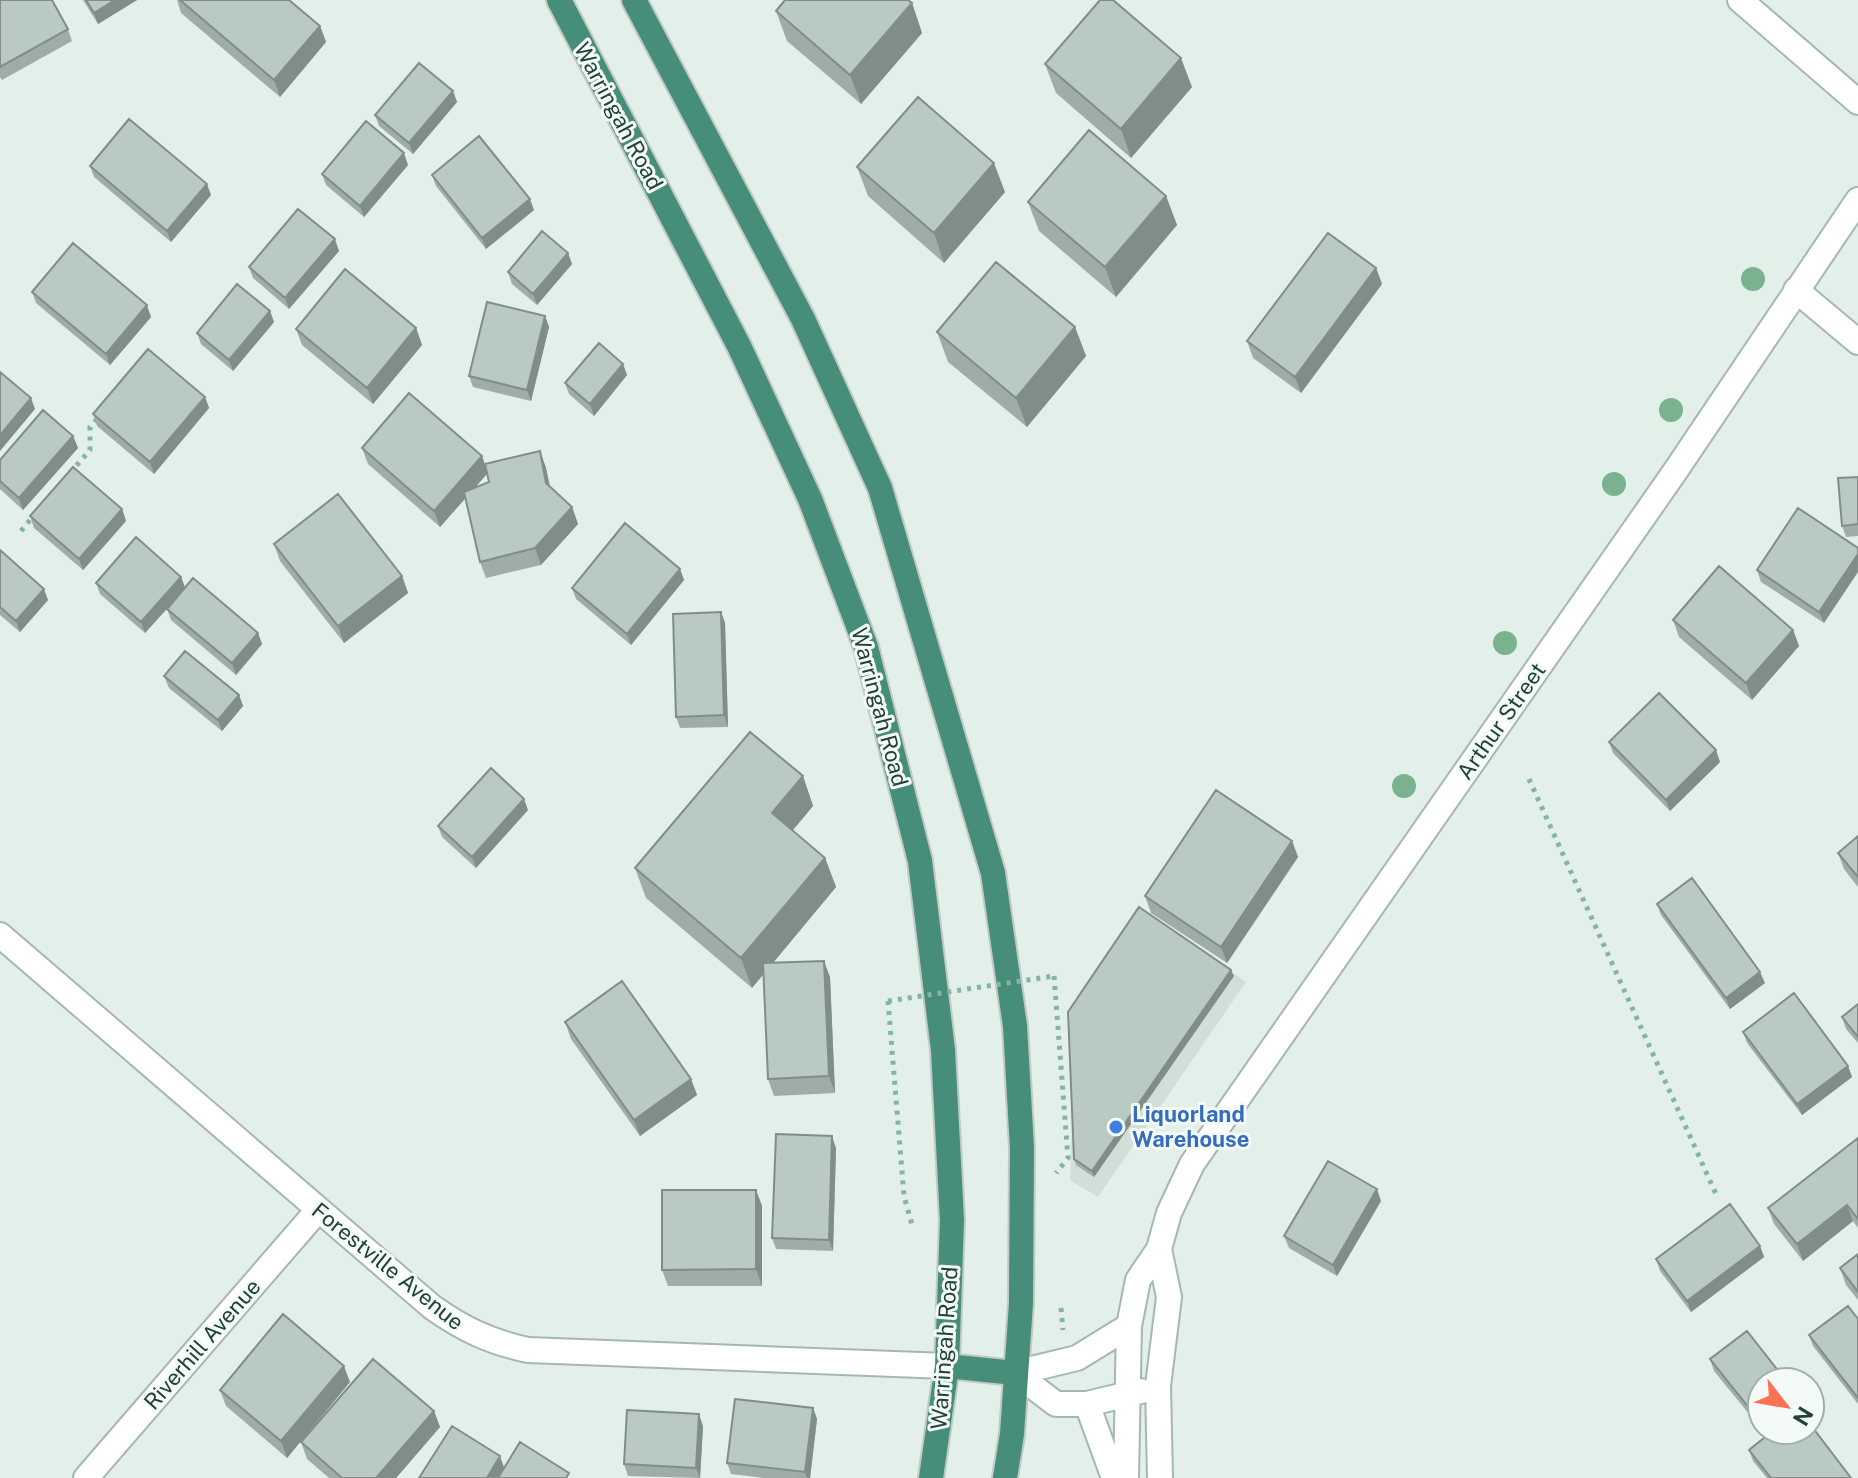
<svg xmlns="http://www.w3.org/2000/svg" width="1858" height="1478" viewBox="0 0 1858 1478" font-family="'Public Sans',sans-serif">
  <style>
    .built { fill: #d1dfd8 }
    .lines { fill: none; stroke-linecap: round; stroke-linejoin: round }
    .minor-casing { stroke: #a5b8b0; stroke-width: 28 }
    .trunk-casing { stroke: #c1cac7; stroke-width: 28 }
    .path { stroke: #80b6a2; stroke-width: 5; stroke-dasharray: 4 6; stroke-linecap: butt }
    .minor { stroke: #fff; stroke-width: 24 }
    .trunk { stroke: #468e79; stroke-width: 24 }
    .path-bridge { stroke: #80b6a2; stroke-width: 5; stroke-dasharray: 4 6; stroke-linecap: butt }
    .tree { fill: #7ab18e }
    .wall { fill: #9eaea7; fill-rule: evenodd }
    .shaded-wall { fill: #818d88 }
    .building { fill: #b8cac2; stroke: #818d88; stroke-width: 2 }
    .shop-dot { fill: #3f7fe0; stroke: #f4faf7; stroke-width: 3 }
    .labels { text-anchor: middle; stroke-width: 6; stroke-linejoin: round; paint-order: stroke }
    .street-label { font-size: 22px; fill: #204237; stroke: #f4faf7 }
    .shop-label { font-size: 22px; font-weight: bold; fill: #366cbe; stroke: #f4faf7; text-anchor: start }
  </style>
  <rect width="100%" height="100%" fill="#e3efe9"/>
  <path class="built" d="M1137 909 1246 982 1098 1197 1070 1180 1076 997Z"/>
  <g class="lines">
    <g class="minor-casing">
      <path id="minor" d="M1740 0 1858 102
        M1796 290 1858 342
        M0 935 432 1307C463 1329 490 1342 528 1350L947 1366
        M1159 1249 1169 1297 1158 1386 1160 1478
        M1015 1373 1056 1404H1087L1141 1391
        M1015 1373 1077 1358 1129 1326
        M1087 1404 1114 1478
        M86 1478 318 1210
        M1126 1478 1129 1326 1138 1280 1159 1249 1169 1213 1192 1164 1674 473 1858 200"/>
    </g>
    <g class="trunk-casing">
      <path id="trunk" d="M559 0 739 346 810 499 866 647 920 861 943 1050 952 1220 947 1366 931 1478
        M634 0 803 319 880 488 993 873 1015 1026 1022 1148 1021 1303 1012 1434 1005 1478
        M947 1366 1015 1373"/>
    </g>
    <path class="path" d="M70 473 90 450V427L99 417
      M21 531 35 514
      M1529 779 1716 1194
      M1054 976 1068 1158 1056 1173
      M888 1001 904 1196 912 1225
      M1061 1308 1063 1330"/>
    <use href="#minor" class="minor"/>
    <use href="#trunk" class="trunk"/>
    <path class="path-bridge" d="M888 1001 1054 976"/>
  </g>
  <g class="tree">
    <circle cx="1753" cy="279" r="12"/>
    <circle cx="1671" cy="410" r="12"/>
    <circle cx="1614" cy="484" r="12"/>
    <circle cx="1505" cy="643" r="12"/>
    <circle cx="1404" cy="786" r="12"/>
  </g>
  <path class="wall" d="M0 0 68 29 72 41 2 80 0 77Z
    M83 0H137L98 24Z
    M177 0H289L320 26 326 42 280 97 181 13Z
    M912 3 922 33 861 104 787 41 776 11Z
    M1045 64 1192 87 1131 158 1056 93Z
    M453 91 457 102 413 154 379 126 375 115Z
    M408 165 364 217 326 185 322 174Z
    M90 166 211 195 171 242 94 177Z
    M857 167 1005 192 944 263 868 196Z
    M432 175 534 210 486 249 436 186Z
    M1166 196 1177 225 1116 297 1039 231 1028 202Z
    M339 251 289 309 253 278 249 267Z
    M568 253 572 264 537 305 512 284 508 272Z
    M1376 268 1382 284 1301 393 1253 358 1247 341Z
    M32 292 151 317 110 365 36 303Z
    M270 311 274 322 233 371 201 344 197 333Z
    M545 316 549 327 531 401 473 387 469 376Z
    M1075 327 1086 356 1027 427 948 362 937 332Z
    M416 328 422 345 373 404 302 345 296 329Z
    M623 364 627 375 594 416 569 394 565 383Z
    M205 397 209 408 154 474 97 426 93 414Z
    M73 436 78 448 23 510 0 489V460Z
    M362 448 482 456 486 469 540 451 546 468 550 486 572 507 578 524 541 565 486 578 480 562 465 498 440 527 368 464ZM487 473 489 482 475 488 479 482Z
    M1858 477V536L1846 537 1842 526Z
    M1798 508 1824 623 1761 582 1757 570Z
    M122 509 126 521 83 570 34 528 30 516Z
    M274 544 402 576 408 593 344 643 280 561Z
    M0 550 48 600 20 632 0 615Z
    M680 569 684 580 631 645 576 599 572 588Z
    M181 577 185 587 258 633 262 644 236 675 171 620 167 609 145 633 100 594 96 583Z
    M721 612 725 623 728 727 680 728 676 717Z
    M1673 620 1793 630 1799 646 1752 700 1679 637Z
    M164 676 239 695 243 706 222 731 169 688Z
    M1609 742 1720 762 1670 811 1613 753Z
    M803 776 813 806 792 831 825 858 836 887 773 963 830 977 835 1093 774 1096 768 1079 764 973 752 988 646 898 635 868Z
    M528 810 476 868 442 837 438 826Z
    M1858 836V887L1844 869 1838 853Z
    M1292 841 1298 857 1227 963 1151 913 1145 896Z
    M1657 904 1765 983 1730 1009 1661 915Z
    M1234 976 1094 1177 1076 1165 1074 1159Z
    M1858 1004V1043L1846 1029 1842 1017Z
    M565 1022 691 1079 697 1095 640 1136 571 1039Z
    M1743 1032 1848 1066 1852 1077 1802 1115 1747 1043Z
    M1858 1138V1228L1853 1221 1803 1261 1774 1224 1768 1208Z
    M836 1148 833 1251 776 1249 772 1238Z
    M756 1190 762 1206V1286H668L662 1270Z
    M1381 1201 1337 1276 1289 1248 1284 1236Z
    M1760 1246 1764 1257 1691 1312 1660 1271 1656 1259Z
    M1858 1254V1300L1846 1285 1840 1268Z
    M1858 1319V1404L1813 1346 1809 1335Z
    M1710 1359 1762 1382V1430H1810L1851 1478H1767L1753 1461 1749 1450 1767 1436 1714 1371Z
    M350 1382 287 1458 226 1406 220 1390Z
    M813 1408 817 1419 810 1478H764L731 1474 727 1463Z
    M434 1411 440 1427 396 1478H329L307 1459 301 1442Z
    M703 1426 700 1478 628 1476 624 1464Z"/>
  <path class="shaded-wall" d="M115 0H137L98 24 94 13Z
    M912 3 922 33 861 104 850 75Z
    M320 26 326 42 280 97 274 80Z
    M1181 58 1192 87 1131 158 1121 129Z
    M453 91 457 102 413 154 409 143Z
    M404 153 408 165 364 217 360 206Z
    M994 163 1005 192 944 263 934 233Z
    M207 184 211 195 171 242 167 231Z
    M1166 196 1177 225 1116 297 1105 267Z
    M530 199 534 210 486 249 482 238Z
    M335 239 339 251 289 309 285 298Z
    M568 253 572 264 537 305 533 294Z
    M1376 268 1382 284 1301 393 1295 377Z
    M147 305 151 317 110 365 106 354Z
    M270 311 274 322 233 371 229 360Z
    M545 316 549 327 531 401 527 390Z
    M1075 327 1086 356 1027 427 1016 398Z
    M416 328 422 345 373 404 367 388Z
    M623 364 627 375 594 416 590 404Z
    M205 397 209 408 154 474 150 462Z
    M31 398 35 409 0 451V435Z
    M73 436 78 448 23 510 19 498Z
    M540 451 546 468 552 499 546 483Z
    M482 456 488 473 440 527 434 511Z
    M572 507 578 524 541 565 535 548Z
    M122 509 126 521 83 570 79 559Z
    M1858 554V572L1824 623 1819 612Z
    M680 569 684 580 631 645 627 634Z
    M402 576 408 593 344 643 338 626Z
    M181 577 185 588 145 633 141 622Z
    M44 589 48 600 20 632 16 621Z
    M721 612 725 623 728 727 724 715Z
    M1793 630 1799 646 1752 700 1746 683Z
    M258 633 262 644 236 675 232 663Z
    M239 695 243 706 222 731 218 720Z
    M1716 750 1720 762 1670 811 1666 800Z
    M803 776 813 806 782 843 772 813Z
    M524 799 528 810 476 868 472 857Z
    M1292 841 1298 857 1227 963 1221 947Z
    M825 858 836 887 752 988 741 958Z
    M824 961 830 977 835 1093 829 1076Z
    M1231 970 1234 976 1094 1177 1092 1171Z
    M1760 972 1765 983 1730 1009 1726 998Z
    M1848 1066 1852 1077 1802 1115 1797 1104Z
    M691 1079 697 1095 640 1136 634 1120Z
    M832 1136 836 1148 833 1251 829 1240Z
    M1377 1189 1381 1201 1337 1276 1333 1265Z
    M756 1190 762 1206V1286L756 1269Z
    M1847 1205 1853 1221 1803 1261 1797 1244Z
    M1760 1246 1764 1257 1691 1312 1687 1301Z
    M344 1366 350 1382 287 1458 281 1441Z
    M813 1408 817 1419 810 1478H807L805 1472Z
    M434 1411 440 1427 396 1478H376Z
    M699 1414 703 1426 700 1478 696 1468Z
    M500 1456 504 1467 498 1478H487Z"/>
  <path class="building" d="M0 0H52L68 29 0 67Z
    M86 0H115L94 13Z
    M180 0H289L320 26 274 80Z
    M785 0H908L912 3 850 75 776 11Z
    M1100 0H1113L1181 58 1121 129 1045 64Z
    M419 63 453 91 409 143 375 115Z
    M918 97 994 163 934 233 857 167Z
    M129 119 207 184 167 231 90 166Z
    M366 121 404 153 360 206 322 174Z
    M1089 130 1166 196 1105 267 1028 202Z
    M479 136 530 199 482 238 432 175Z
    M298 209 335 239 285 298 249 267Z
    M542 231 568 253 533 294 508 272Z
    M1328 233 1376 268 1295 377 1247 341Z
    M73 243 147 305 106 354 32 292Z
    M996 262 1075 327 1016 398 937 332Z
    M345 269 416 328 367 388 296 329Z
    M237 284 270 311 229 360 197 333Z
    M487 302 545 316 527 390 469 376Z
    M599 343 623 364 590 404 565 383Z
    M148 349 205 397 150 462 93 414Z
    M0 372 31 398 0 435Z
    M409 393 482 456 434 511 362 448Z
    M43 410 73 436 19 498 0 481V460Z
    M540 451 546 483 572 507 535 548 480 562 464 492 489 482 485 464Z
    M73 467 122 509 79 559 30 516Z
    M1858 477V524L1842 526 1838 478Z
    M338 494 402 576 338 626 274 544Z
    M1798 508 1858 548V554L1819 612 1757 570Z
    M625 523 680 569 627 634 572 588Z
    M136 537 181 577 141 622 96 583Z
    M0 550 44 589 16 621 0 607Z
    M1719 566 1793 630 1746 683 1673 620Z
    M193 578 258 633 232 663 167 609Z
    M721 612 724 715 676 717 673 614Z
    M185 651 239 695 218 720 164 676Z
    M1659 693 1716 750 1666 800 1609 742Z
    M750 732 803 776 772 813 825 858 741 958 635 868Z
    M491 768 524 799 472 857 438 826Z
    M1216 790 1292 841 1221 947 1145 896Z
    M1858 836V877L1838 853Z
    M1692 878 1760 972 1726 998 1657 904Z
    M1139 907 1231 970 1092 1171 1074 1159 1068 1012Z
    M824 961 829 1076 768 1079 763 963Z
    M622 981 691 1079 634 1120 565 1022Z
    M1794 993 1848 1066 1797 1104 1743 1032Z
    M1858 1004V1037L1842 1017Z
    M776 1134 832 1136 829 1240 772 1238Z
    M1858 1138V1219L1847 1205 1797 1244 1768 1208Z
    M1328 1161 1377 1189 1333 1265 1284 1236Z
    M662 1190H756V1269L662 1270Z
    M1730 1204 1760 1246 1687 1301 1656 1259Z
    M1858 1254V1292L1840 1268Z
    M1848 1306 1858 1319V1398L1809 1335Z
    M283 1314 344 1366 281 1441 220 1390Z
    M1747 1331 1787 1382H1762V1424L1710 1359Z
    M373 1359 434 1411 376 1478H342L301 1442Z
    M735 1399 813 1408 805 1472 727 1463Z
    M627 1410 699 1414 696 1468 624 1464Z
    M1810 1424 1851 1478H1771L1749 1450 1774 1430H1810Z
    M452 1426 500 1456 487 1478H419Z
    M520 1442 569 1473 566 1478H498Z"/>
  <circle class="shop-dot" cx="1116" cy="1127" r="8"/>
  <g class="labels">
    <g class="street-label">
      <text transform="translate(619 116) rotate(62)" y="8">Warringah Road</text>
      <text transform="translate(880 707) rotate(75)" y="8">Warringah Road</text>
      <text transform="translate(1501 721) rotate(-55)" y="8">Arthur Street</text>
      <text transform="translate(388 1266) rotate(39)" y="8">Forestville Avenue</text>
      <text transform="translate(202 1344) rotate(-49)" y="8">Riverhill Avenue</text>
      <text transform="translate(944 1348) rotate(-86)" y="8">Warringah Road</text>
    </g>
    <g class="shop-label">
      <text x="1132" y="1122">Liquorland<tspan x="1132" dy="25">Warehouse</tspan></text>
    </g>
  </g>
  <g transform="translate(1786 1406) rotate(121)"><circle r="38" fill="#f4faf7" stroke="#9fb0aa" stroke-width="2"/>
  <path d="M0-6L14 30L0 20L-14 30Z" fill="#ff7251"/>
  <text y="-12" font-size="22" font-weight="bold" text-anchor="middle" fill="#204237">N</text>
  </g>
</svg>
